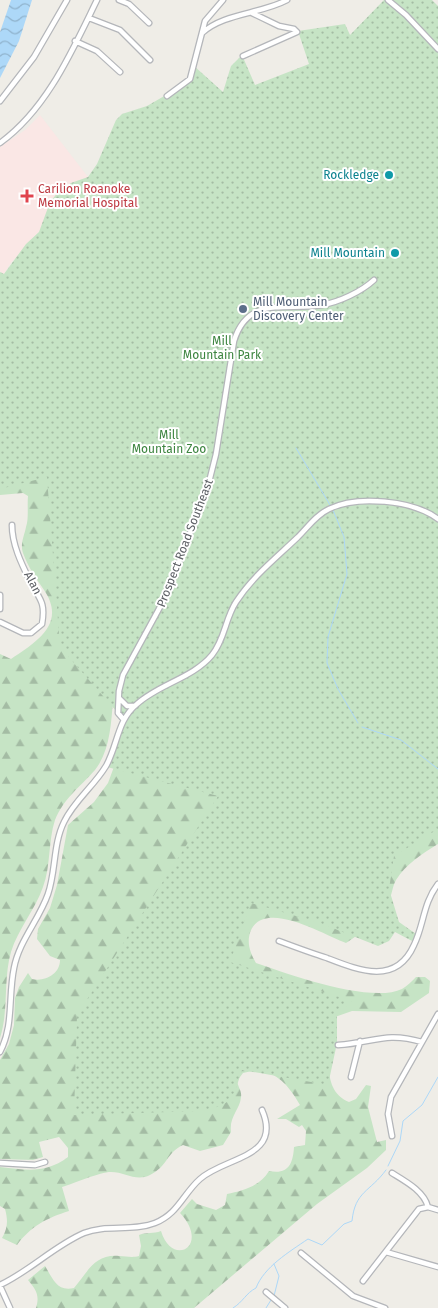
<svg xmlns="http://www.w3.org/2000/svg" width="438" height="1308" viewBox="0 0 438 1308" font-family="'Fira Sans',sans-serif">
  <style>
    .medical { fill: #fae7e5 }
    .forest { fill: url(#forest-firs) }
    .park { fill: url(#park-dots) }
    .water { fill: url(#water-waves) }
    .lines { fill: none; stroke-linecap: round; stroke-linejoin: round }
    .stream { stroke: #add8f8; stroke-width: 1 }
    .minor-casing { stroke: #b4b6ba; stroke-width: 7 }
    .minor { stroke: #fff; stroke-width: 4.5 }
    .culture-dot { fill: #0f9aa8; stroke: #fff; stroke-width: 2 }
    .health-dot { fill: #e0444e; stroke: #fff; stroke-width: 2 }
    .service-dot { fill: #5c6f8a; stroke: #fff; stroke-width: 2 }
    .labels { text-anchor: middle; stroke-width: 4; stroke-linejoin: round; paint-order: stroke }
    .culture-label { font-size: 12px; fill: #0d838f; stroke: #fff; text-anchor: end }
    .health-label { font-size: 12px; fill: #be3a42; stroke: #fff; text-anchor: start }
    .service-label { font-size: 12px; fill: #4e5e75; stroke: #fff; text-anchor: start }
    .park-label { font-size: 12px; fill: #3d8540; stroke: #fff }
    .street-label { font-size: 12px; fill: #5e6166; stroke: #fff }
  </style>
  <defs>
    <pattern id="forest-firs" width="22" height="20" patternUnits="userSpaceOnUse" patternTransform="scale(1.25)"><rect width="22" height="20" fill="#c6e4c5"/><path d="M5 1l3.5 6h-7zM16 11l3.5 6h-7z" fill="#a4bca4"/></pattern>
    <pattern id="park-dots" width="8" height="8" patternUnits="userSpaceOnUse" patternTransform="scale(1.25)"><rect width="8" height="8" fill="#c6e4c5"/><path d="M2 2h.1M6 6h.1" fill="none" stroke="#a4bca4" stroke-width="1.8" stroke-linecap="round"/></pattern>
    <pattern id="water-waves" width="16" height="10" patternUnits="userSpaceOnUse" patternTransform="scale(1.25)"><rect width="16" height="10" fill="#add8f8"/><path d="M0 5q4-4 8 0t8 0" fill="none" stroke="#90b3cd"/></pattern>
  </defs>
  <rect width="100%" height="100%" fill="#efede7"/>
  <path class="medical" d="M40 115 88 177 10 264 4 274 0 272V147L25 130Z"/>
  <path class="forest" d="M0 277 113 701C111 724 110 751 95 770 80 787 64 798 55 820 48 841 51 866 43 887 35 910 18 929 11 952 3 980 9 1010 0 1038V654L11 659C36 642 67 624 44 590 36 578 28 567 23 553 20 543 24 537 26 527 29 518 27 506 28 496L23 493 0 495Z
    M438 529V844C422 854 406 864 396 880 392 887 392 896 388 902 378 917 361 934 346 943 326 936 266 899 251 930 246 942 250 953 256 963 288 974 371 1004 402 989 407 986 412 981 416 977H425L430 981 429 993 401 1012 352 1011 335 1017C332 1043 317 1089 349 1102L356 1099 366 1085 371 1086 368 1107 377 1142 386 1140V1150L367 1168 317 1204 194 1308H36C40 1295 36 1290 28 1280L45 1266C53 1279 57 1292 74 1288 88 1272 94 1254 119 1256 127 1256 131 1258 139 1256L141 1246 139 1235C147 1232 153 1234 161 1231 172 1268 211 1246 180 1213L192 1199 197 1204 216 1210 225 1205 227 1194C243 1191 260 1186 269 1171 288 1175 293 1164 294 1147L305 1145 306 1131 302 1125 299 1127 286 1119H277L300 1105C287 1082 271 1065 243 1073L237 1081C238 1087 242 1091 241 1097 240 1110 229 1116 231 1132L223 1145 200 1151 183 1145C166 1153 168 1166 150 1175 136 1182 125 1172 111 1172 100 1172 75 1183 62 1187L69 1211C47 1218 31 1226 17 1245L2 1238C8 1228 8 1220 5 1209L0 1206V1167C27 1170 45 1174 68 1157V1148L59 1137 39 1142 43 1157 33 1160 0 1159V1060L9 1044 14 1025 15 998 19 987 28 973 32 979C45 982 60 974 60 960L50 956 37 939 38 929 50 908 57 885 68 825 94 802 108 783 115 764Z"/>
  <path class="park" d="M384 0H432L438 6V829L394 856 389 889 399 922 416 934 414 942 395 932 389 941 378 946 320 923 251 903 230 962 352 1001 337 1015V1043L328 1085 242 1070C232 1100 234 1104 201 1111L74 1115 77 1015 218 796 107 767 124 720 60 647 47 477 0 489V272L4 274 26 244 39 232 50 202 59 191 71 183 88 177 97 164 116 120 122 114 147 106 185 84 194 66 223 92 231 66 242 55 255 85 309 64 298 31 345 24 350 35Z"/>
  <path class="water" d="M11 0H32L19 41 0 78V32Z"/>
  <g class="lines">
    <path class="stream" d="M296 448 330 505
      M333 510 344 537 347 574 328 637 327 663 338 689 358 723
      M362 727 401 740 438 769
      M388 1166 400 1141 403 1121 422 1105 438 1077
      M274 1296 279 1276 274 1264
      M233 1308C243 1302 246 1293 256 1288 264 1267 289 1252 308 1239L322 1245 344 1224 352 1221C355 1191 370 1192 386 1170
      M266 1308 271 1300"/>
    <g class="minor-casing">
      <path id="minor" d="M119 0 129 4 149 23
        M388 0 406 15 438 49
        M89 18 120 30 150 60
        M202 33C224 13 261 14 287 0
        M75 41 97 51 120 72
        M243 56 297 32 294 29 279 26 252 13
        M167 96 190 79 205 21 223 0
        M0 101 34 57 67 0
        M0 143C47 109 72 51 97 0
        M0 595V609
        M0 622 23 633H31L42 624C46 601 39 599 30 581 21 563 12 544 12 525
        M119 698 127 706H134
        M124 720 118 713 119 691 123 675 166 596 208 486 216 454 234 341C248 295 286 311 322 305 339 302 361 292 374 280
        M279 941C295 947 311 953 327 958 358 970 396 986 414 945 424 925 423 903 438 884
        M338 1045C373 1043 385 1031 422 1042
        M0 1052C14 1025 8 997 14 968 19 941 39 920 48 894 56 871 53 844 64 822 74 801 94 786 106 766 118 745 117 720 137 704 159 684 193 678 212 655 225 639 225 619 236 602 253 576 276 558 298 537 308 527 316 515 329 509 357 495 413 500 438 519
        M351 1077 360 1041
        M392 1136 388 1114 391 1097 438 1014
        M0 1163 35 1165 45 1162
        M392 1173C405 1181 424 1191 428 1207
        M428 1207 438 1210
        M386 1252 438 1267
        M301 1253 353 1296 385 1308
        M363 1281 419 1209 428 1207
        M0 1285C30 1271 54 1246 84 1233 106 1224 132 1232 155 1223 178 1214 183 1194 200 1179 224 1157 283 1158 262 1110
        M0 1286 10 1308
        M266 1292 285 1308"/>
    </g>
    <use href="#minor" class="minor"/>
  </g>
  <g class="culture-dot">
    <circle cx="389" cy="175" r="5"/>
    <circle cx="395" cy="253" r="5"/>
  </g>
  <path class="health-dot" d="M24.5 188.5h5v5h5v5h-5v5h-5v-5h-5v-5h5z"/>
  <circle class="service-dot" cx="243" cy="309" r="5"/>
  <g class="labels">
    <g class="culture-label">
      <text x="379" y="179">Rockledge</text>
      <text x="385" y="257">Mill Mountain</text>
    </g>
    <g class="health-label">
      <text x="38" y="193">Carilion Roanoke<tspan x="38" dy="14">Memorial Hospital</tspan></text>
    </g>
    <g class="service-label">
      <text x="253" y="306">Mill Mountain<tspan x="253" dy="14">Discovery Center</tspan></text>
    </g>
    <g class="park-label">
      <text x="222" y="345">Mill<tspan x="222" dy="14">Mountain Park</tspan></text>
      <text x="169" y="439">Mill<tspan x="169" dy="14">Mountain Zoo</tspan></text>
    </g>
    <g class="street-label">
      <text transform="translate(185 543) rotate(-69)" y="4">Prospect Road Southeast</text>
      <text transform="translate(33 583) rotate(62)" y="4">Alan</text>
    </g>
  </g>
</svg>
